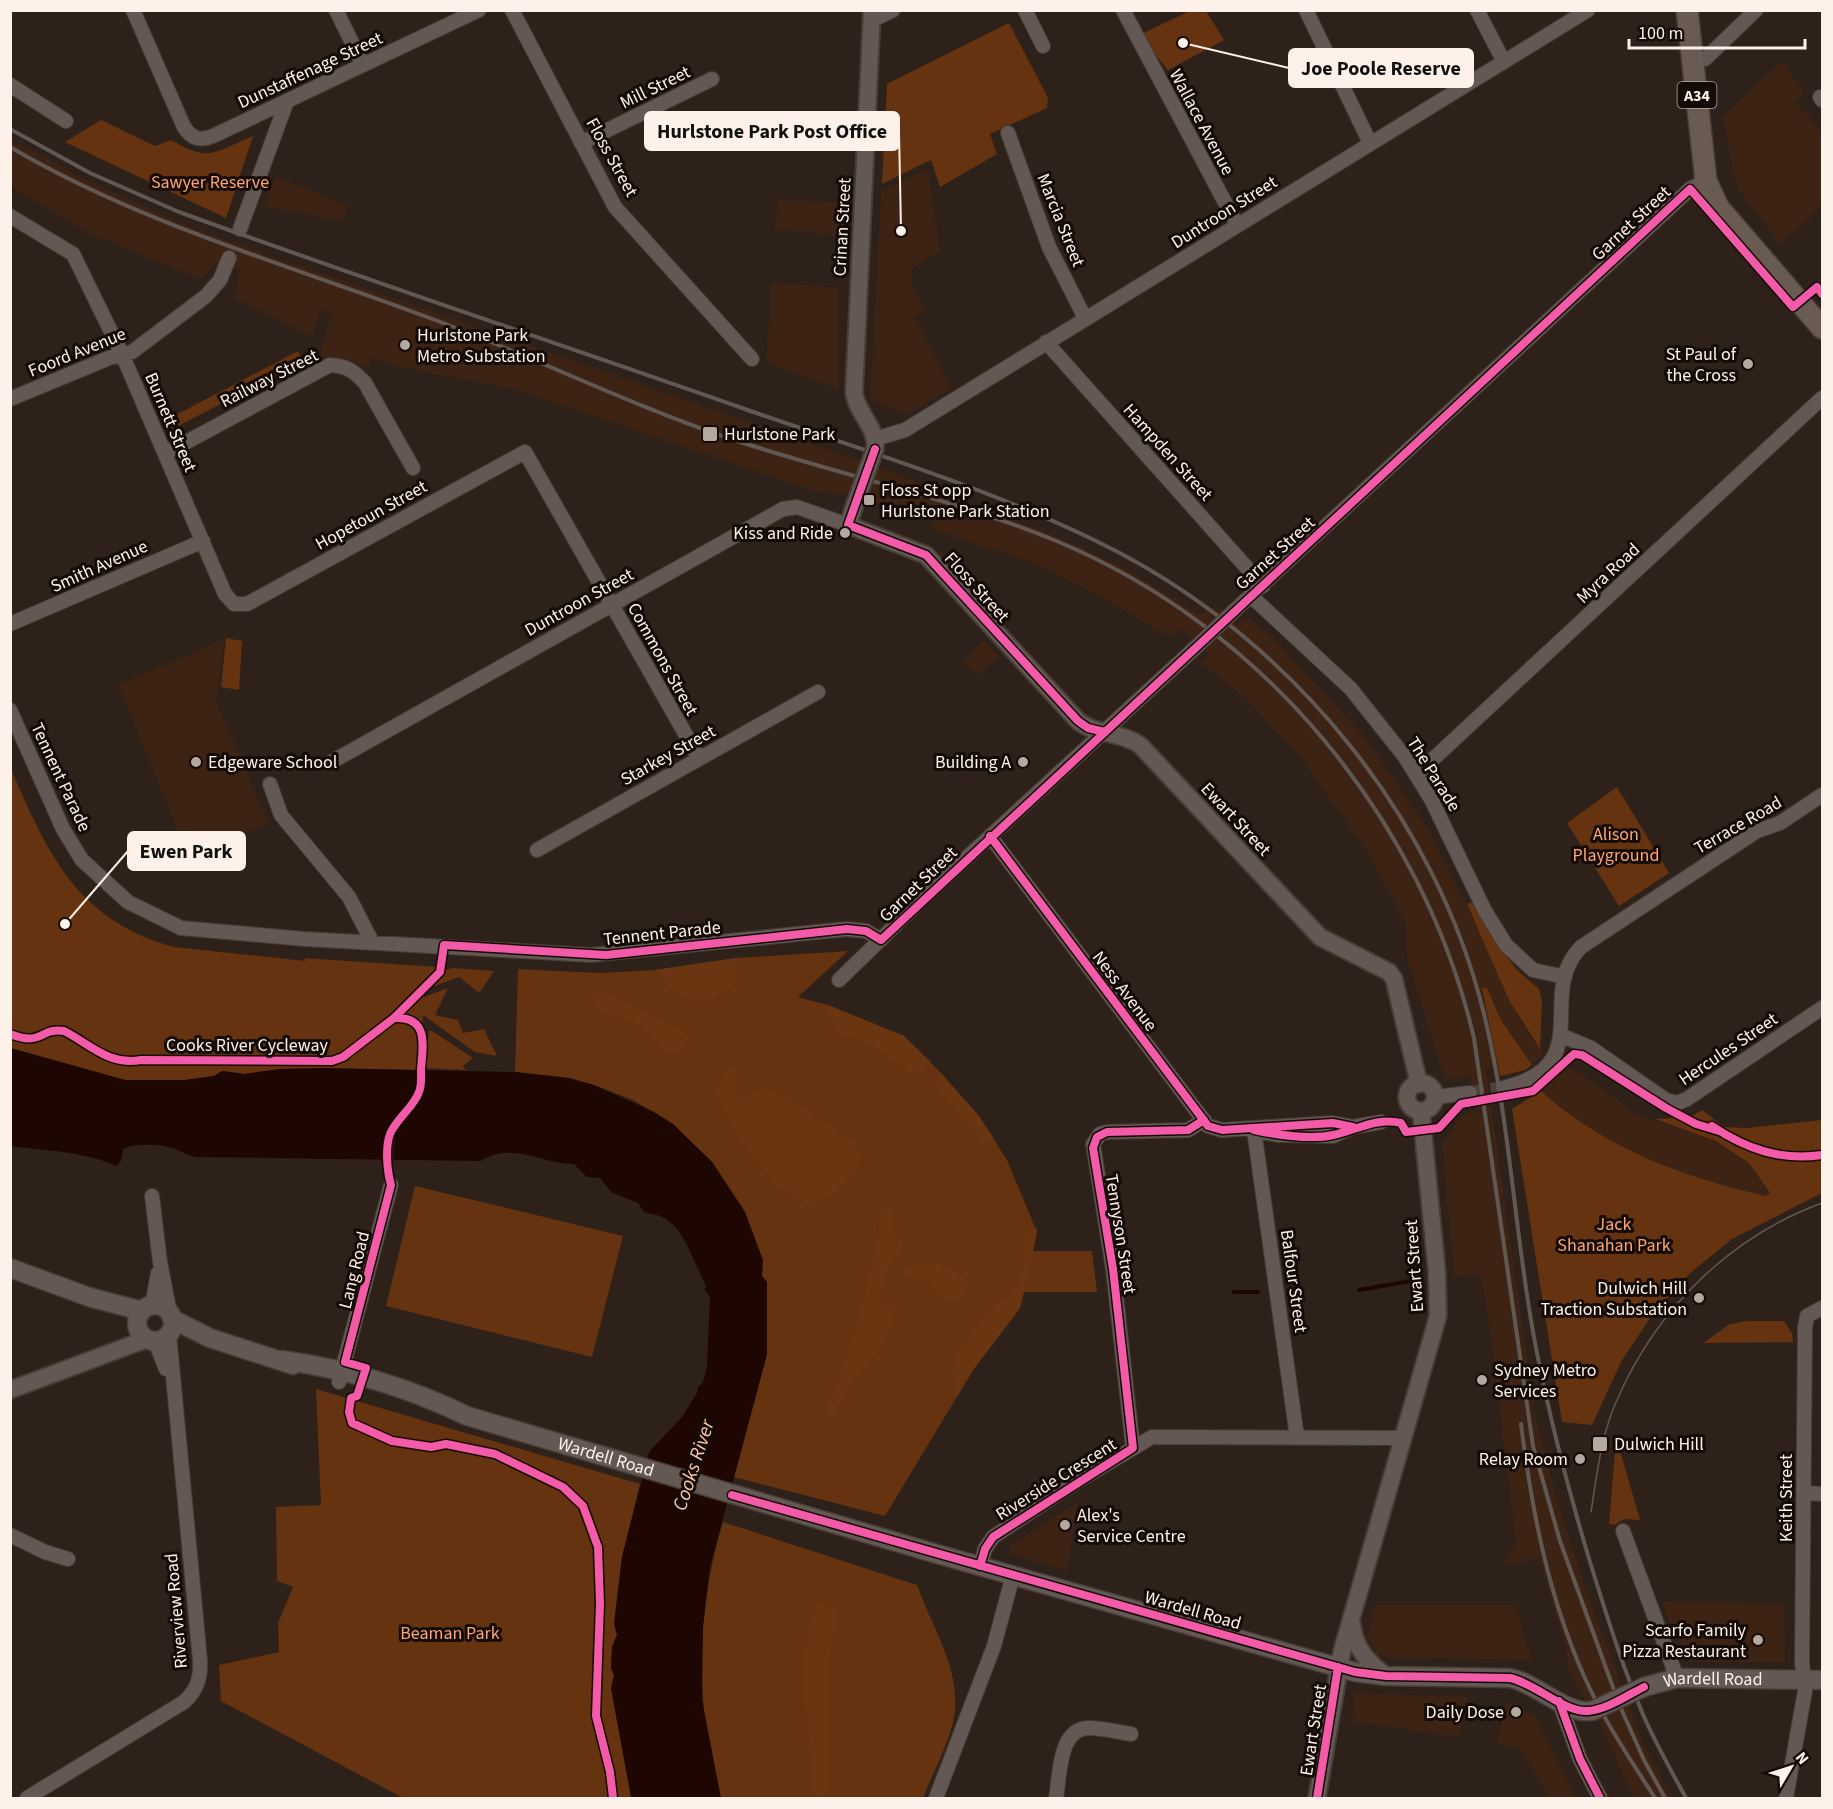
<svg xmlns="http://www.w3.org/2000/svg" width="1833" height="1809" viewBox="0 0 1833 1809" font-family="'Source Sans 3',sans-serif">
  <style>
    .built { fill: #3d2313 }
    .green { fill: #653310 }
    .forest { fill: #693611 }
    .water { fill: #1e0602 }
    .pier { fill: #2d2119 }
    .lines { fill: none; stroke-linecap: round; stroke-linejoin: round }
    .stream { stroke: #1e0602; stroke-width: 4 }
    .minor-tunnel { stroke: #4c4038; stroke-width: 14; stroke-dasharray: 14 7; stroke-linecap: butt }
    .minor-casing { stroke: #463d37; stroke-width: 16 }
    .tertiary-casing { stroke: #463d37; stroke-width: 20 }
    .secondary-casing { stroke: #463d37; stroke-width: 21 }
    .trunk-casing { stroke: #463d37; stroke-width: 24 }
    .minor { stroke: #635853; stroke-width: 14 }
    .tertiary { stroke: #635853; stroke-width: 16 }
    .secondary { stroke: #635853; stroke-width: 18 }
    .trunk { stroke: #6a5b52; stroke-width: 21 }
    .tram { stroke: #625853; stroke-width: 1.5 }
    .rail { stroke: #625853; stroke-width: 4 }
    .minor-bridge-casing { stroke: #463d37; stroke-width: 16; stroke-linecap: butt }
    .tertiary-bridge-casing { stroke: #463d37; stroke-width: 20; stroke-linecap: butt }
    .secondary-bridge-casing { stroke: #463d37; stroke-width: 21; stroke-linecap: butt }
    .minor-bridge { stroke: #635853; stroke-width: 14 }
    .tertiary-bridge { stroke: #635853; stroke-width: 16 }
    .secondary-bridge { stroke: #635853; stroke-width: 18 }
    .cycleway-casing { stroke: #150b06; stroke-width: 11 }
    .cycleway { stroke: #f35aa7; stroke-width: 8 }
    .poi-dot { fill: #b4a8a1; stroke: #150b06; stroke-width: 2 }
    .labels { text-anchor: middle; stroke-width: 6; stroke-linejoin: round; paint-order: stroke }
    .shield { fill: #150b06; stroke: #b7aca6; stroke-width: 1.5 }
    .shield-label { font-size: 16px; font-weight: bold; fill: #fdf1ea }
    .street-label { font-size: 18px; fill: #fdf1ea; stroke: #150b06 }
    .park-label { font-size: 18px; fill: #ffa671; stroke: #150b06 }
    .poi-label { font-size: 18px; fill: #fdf1ea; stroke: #150b06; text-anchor: start }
    .water-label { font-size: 20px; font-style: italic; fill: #ffc8a9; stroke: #150b06 }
    .leader { fill: none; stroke: #fdf1ea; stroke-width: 2 }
    .callout-dot { fill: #fdf1ea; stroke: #150b06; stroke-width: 2 }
    .callout { fill: #fdf1ea; stroke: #fdf1ea; stroke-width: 2 }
    .callout-label { font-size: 20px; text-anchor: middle; font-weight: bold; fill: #111 }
  </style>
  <rect width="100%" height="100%" fill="#2d2119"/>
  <path class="built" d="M1783 60 1804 93 1795 102 1822 132V206L1781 244 1740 192 1733 174 1723 117Z
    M10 139 86 180 194 229 819 446 939 490 938 494 1043 531 1120 565 1199 614 1218 606 1238 625 1243 619 1249 618 1277 642 1365 738 1429 831 1496 966 1509 1000 1531 1038 1544 1053 1532 1065 1501 1020 1487 988H1482L1500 1065 1486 1068 1535 1414 1555 1493 1585 1587 1644 1746 1672 1798 1633 1797 1603 1730 1570 1674 1562 1635 1539 1558 1503 1566 1516 1542 1490 1332 1480 1274 1454 1277 1442 1144 1463 1115 1476 1111 1470 1076 1448 1079 1440 1065 1407 958 1405 921 1364 847 1303 761 1248 700 1201 663 1210 655 1182 629 1170 638 1102 597 1039 565 936 531 926 514 849 495 818 492 512 389 400 367 371 357 370 369 355 361 331 359 318 361 332 313 320 309 313 337 234 298 240 269 219 261 200 279 88 233 11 187Z
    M928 169 940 251 910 270 914 289 925 311 914 317 951 388 906 415 870 399 881 191Z
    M276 176 348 206 342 221 264 206Z
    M778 199 845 203 844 236 775 229Z
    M771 282 839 288 838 389 766 363Z
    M224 639 216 702 269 823 202 852 189 830 179 833 118 685Z
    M984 640 999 656 976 676 964 663Z
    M1567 1068 1577 1071 1637 1114 1716 1141 1749 1163 1770 1194 1766 1196 1722 1186 1676 1172 1633 1154 1589 1129 1541 1091Z
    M1078 1502 1067 1571 1011 1554 1009 1546Z
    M1661 1602 1784 1603 1785 1662H1689Z
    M1374 1605H1515L1532 1660 1384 1657 1377 1655 1367 1639Z
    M1354 1693 1468 1697 1459 1738 1352 1721Z
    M1506 1701 1535 1716 1576 1798H1549L1519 1747 1497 1744Z"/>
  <path class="green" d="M1190 11H1206L1224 40 1168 70 1139 35Z
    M1009 23 1048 98 1047 108 990 134 997 154 940 187 931 160 882 184 887 84Z
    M101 120 155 146 171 140C210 163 214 152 253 136L226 218 65 142Z
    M298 351 303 362 172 429 168 419Z
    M226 638 242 641 239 690 221 687Z
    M10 767C47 851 75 920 174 947L306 961 304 958 437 967 425 982 424 997 448 988 435 1015 458 1020 463 1033 484 1029 497 1056 475 1052 423 1015 418 1070 321 1068 245 1074 222 1071 214 1076 185 1080H125L11 1048Z
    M1617 787 1669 873 1619 906 1567 823Z
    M1474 902 1497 943 1516 969 1539 989 1542 1001 1540 1049 1509 1000 1467 904Z
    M848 951 798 997 828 1005 904 1036 940 1072 979 1116 1007 1160 1037 1232 1033 1251H1092L1097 1292H1024L1020 1308 973 1370 885 1516 734 1477 767 1354 762 1276 745 1212 712 1162 673 1124 633 1100 594 1085 569 1078 515 1072 518 969 598 973 655 970 736 958Z
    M452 968 494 971 481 991 478 992 459 977 427 989 446 970Z
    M1482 988H1487L1501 1020 1532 1065 1525 1070 1500 1076Z
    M429 1031H432L473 1058 463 1066 465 1070 425 1068Z
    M1541 1091C1606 1149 1683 1177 1766 1196L1770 1193 1749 1163 1716 1141 1655 1119 1690 1117 1702 1110 1724 1127 1746 1128 1822 1120V1193L1732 1239 1688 1275 1652 1315 1621 1362 1592 1425 1562 1422 1512 1109Z
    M415 1186 623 1236 592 1357 386 1306Z
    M1747 1321H1784L1792 1333 1793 1342 1703 1343 1730 1324Z
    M316 1389 640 1484 622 1557 614 1624 617 1635 612 1647 611 1668 614 1676 611 1688 631 1797 634 1798H403L221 1701 219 1665 279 1652 278 1623 293 1587 277 1581 276 1507 321 1505Z
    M1615 1452 1621 1454 1640 1520 1624 1519 1614 1525 1609 1524Z
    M723 1522 917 1585C932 1627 962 1671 954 1717 950 1742 932 1774 923 1798H721C695 1705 695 1615 723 1522Z"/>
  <path class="forest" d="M736 958 738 981C712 1014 674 1004 655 970Z
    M602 992 683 1029 689 1038 678 1054 669 1053 659 1046 636 1023 597 1010 596 996Z
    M828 1005 904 1036 930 1061C926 1071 922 1074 912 1075 900 1066 887 1055 875 1047 848 1031 833 1046 828 1005Z
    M734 1065 738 1069 735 1090 738 1097 745 1099 764 1088 789 1098 855 1142C875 1167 831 1199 809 1208L791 1191 779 1188C761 1168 716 1114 717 1088 718 1081 724 1074 727 1067Z
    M940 1072 979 1116 993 1137 983 1144C976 1138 974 1128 967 1120 956 1107 942 1102 935 1085Z
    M882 1209H890L894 1213 893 1231 905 1244C901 1256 892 1259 888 1268 884 1276 879 1298 883 1306L886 1307 894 1301 897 1307 883 1347 845 1390 834 1417 828 1420 826 1412C850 1356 861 1304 877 1245 880 1233 877 1221 882 1209Z
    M1036 1227 1037 1232 1020 1308 973 1370 957 1397 953 1369 956 1356 990 1308 1008 1296 1018 1280 1024 1268 1022 1242Z
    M937 1263 963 1276 968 1284 961 1300C937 1305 942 1294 929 1283 921 1277 909 1280 902 1273 911 1263 925 1264 937 1263Z
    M821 1603 834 1609 837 1618 829 1666V1798H814C812 1761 790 1625 821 1603Z"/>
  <path class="water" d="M10 1048 125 1080H185L214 1076 222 1071 244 1074 279 1069 321 1068 515 1072 569 1078 594 1085 654 1112 673 1124 712 1162 745 1212 763 1260 762 1276 767 1282V1354L710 1567 703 1627 702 1700 721 1798 631 1797 611 1688 614 1676 611 1668 612 1647 617 1635 614 1624 622 1557 649 1452 682 1417 697 1393 698 1387 703 1382 707 1367 710 1297 705 1290 706 1285C690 1257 683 1214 645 1213L638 1203 611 1192 600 1178 587 1177 574 1164C541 1164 512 1141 481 1161L196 1157C186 1156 184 1152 175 1149 161 1144 135 1143 123 1149L121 1161 116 1166C84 1151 46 1151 11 1146Z"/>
  <path class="pier" d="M418 1067H425L423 1094 395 1133 393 1162H385L388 1132 415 1091Z"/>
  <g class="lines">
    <path class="stream" d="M1359 1290 1422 1279
      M1234 1292H1258"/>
    <path class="minor-tunnel" d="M1470 1093 1503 1088"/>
    <g class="minor-casing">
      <path id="minor" d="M133 10 184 127C192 139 200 141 213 136L479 10
        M336 10 363 65
        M512 10 615 207 752 359
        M1025 10 1043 46
        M1123 10 1237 225
        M1306 10 1370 143
        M1477 10 1504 62
        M871 21 893 10
        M1705 59 1756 10
        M10 85 66 121
        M1820 97 1822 100
        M1008 133 1049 247 1085 318
        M581 143 712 79
        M10 216 73 254 122 354 225 594 234 604H247L525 452 699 758
        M240 229 287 101
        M1046 342 1263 586
        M10 399 109 358 132 352 206 296 220 280 229 258
        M875 439 905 430 1588 10
        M166 453 330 365C347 366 354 371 365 383L413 468
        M1251 596 1351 689 1405 757 1431 799 1485 911 1506 945 1533 970 1565 977
        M1234 611 1690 189 1706 181
        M10 624 203 541
        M10 710 63 829 82 860 128 902 181 928 305 939 591 955 847 929 866 931 881 940
        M333 761 783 509 797 507 848 525
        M1417 774 1822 398
        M270 784 281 815 349 897 372 942
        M990 836 1208 1126 1222 1130 1333 1123 1353 1127
        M537 850 818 692
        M839 980 923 898 1195 648
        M1560 1035 1591 1048 1666 1100 1677 1103 1687 1099 1822 1008
        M1503 1088C1600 1065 1534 995 1581 947L1757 831 1780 823 1822 795
        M1435 1097 1470 1093
        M1254 1130 1297 1437
        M1262 1132 1279 1135 1333 1136 1353 1127 1381 1122
        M152 1196 160 1262 170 1314
        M152 1306 158 1273
        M155 1341 166 1369
        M339 1382 391 1185
        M1133 1448 1113 1269 1093 1144 1100 1134 1107 1132 1188 1130 1204 1120
        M1805 1493 1822 1494
        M1623 1531 1677 1678
        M10 1535 45 1552 68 1559
        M980 1566 985 1549 993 1537 1065 1489 1152 1437 1404 1438
        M1559 1701 1580 1759 1600 1798
        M27 1798 184 1702C197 1690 201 1678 200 1660L169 1334
        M936 1798 994 1646 1013 1575
        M1056 1798C1060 1777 1058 1728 1089 1728 1103 1728 1118 1732 1131 1734
        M1786 1798 1805 1691 1802 1662 1805 1328 1807 1316 1822 1308"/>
    </g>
    <g class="tertiary-casing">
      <path id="tertiary" d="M872 10 854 393C857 414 878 428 875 449
        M855 504 848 525 926 555 1078 721C1096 735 1121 732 1140 745L1320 937 1389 972 1394 979 1419 1084
        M1407 1097a14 14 0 1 1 28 0a14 14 0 1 1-28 0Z
        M10 1390 147 1339
        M1352 1625C1355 1649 1367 1661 1386 1676
        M1317 1798 1342 1651 1438 1316 1437 1273 1421 1111"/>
    </g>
    <g class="secondary-casing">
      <g id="secondary">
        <path d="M10 1268 89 1297 142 1311"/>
        <circle cx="155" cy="1323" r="18"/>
        <path d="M172 1319 210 1338 293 1365"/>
        <path id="s1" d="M282 1360C345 1369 410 1388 467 1416L937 1554 1355 1672 1386 1676 1510 1678C1536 1683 1567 1715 1592 1711"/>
        <path id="s2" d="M1644 1687 1677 1678 1822 1680"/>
      </g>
    </g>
    <g class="trunk-casing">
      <path id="trunk" d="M1687 10 1706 181 1718 207 1822 328"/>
    </g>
    <use href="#minor" class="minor"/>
    <use href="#tertiary" class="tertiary"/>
    <use href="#secondary" class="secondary"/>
    <use href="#trunk" class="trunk"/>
    <path class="tram" d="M1591 1512C1597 1474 1601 1435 1617 1400 1656 1310 1729 1237 1822 1203"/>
    <path class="rail" d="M10 129 90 173 179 212C366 280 554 342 742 408 867 452 998 490 1116 551 1294 644 1436 818 1484 1014 1509 1116 1514 1223 1532 1326 1546 1406 1567 1485 1590 1562 1606 1613 1621 1663 1642 1712 1654 1741 1671 1770 1686 1798
      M10 147C141 224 286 264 427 317 528 354 625 403 728 438 836 474 948 497 1054 540 1263 626 1422 818 1474 1038L1533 1446 1560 1541 1619 1704 1644 1760 1665 1798
      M1521 1424C1532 1511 1548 1595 1584 1676 1603 1719 1630 1759 1655 1798"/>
    <g class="minor-bridge-casing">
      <path id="minor-bridge" d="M1195 648 1234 611"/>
    </g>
    <g class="tertiary-bridge-casing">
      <path id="tertiary-bridge" d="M855 504 875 449"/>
    </g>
    <g class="secondary-bridge-casing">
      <path id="secondary-bridge" d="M1592 1711 1644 1687"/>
    </g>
    <use href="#minor-bridge" class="minor-bridge"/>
    <use href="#tertiary-bridge" class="tertiary-bridge"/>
    <use href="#secondary-bridge" class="secondary-bridge"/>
    <g class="cycleway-casing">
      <path id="cycleway" d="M875 449 848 525 926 555 1078 721 1088 728 1105 732
        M990 836 1208 1126 1222 1130 1333 1123 1353 1127
        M394 1018 440 972 444 945 606 955 847 929 866 931 881 940 1690 189 1793 307 1817 287 1822 294
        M10 1034C43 1047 40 1027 64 1031 90 1044 109 1066 141 1060L332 1061 343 1057 394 1018C429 1016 423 1045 421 1069 421 1075 422 1085 419 1092 414 1107 396 1119 390 1134 385 1148 387 1171 391 1185L345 1362 366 1368 357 1396 351 1398 349 1412 352 1423 392 1441 431 1447 446 1444 495 1454 563 1487 583 1506 598 1547 600 1603 596 1716 610 1772 613 1798
        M1712 1126C1746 1149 1781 1161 1822 1155
        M1254 1130C1276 1135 1312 1140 1333 1135 1357 1130 1376 1117 1401 1123L1406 1132 1439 1128 1461 1104 1533 1091 1574 1054 1582 1055 1666 1108 1696 1124 1719 1131
        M732 1495 1355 1672 1386 1676 1510 1678C1535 1683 1565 1713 1588 1711 1606 1710 1628 1695 1644 1687
        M980 1566 985 1549 993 1537 1133 1448 1113 1269 1093 1148 1097 1137 1107 1132 1188 1130 1204 1120
        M1559 1701 1580 1759 1600 1798
        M1317 1798 1338 1667"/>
    </g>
    <use href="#cycleway" class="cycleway"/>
  </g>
  <g class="poi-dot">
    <circle cx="405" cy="345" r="6"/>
    <circle cx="1748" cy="364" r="6"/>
    <rect x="702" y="426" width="16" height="16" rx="3"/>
    <rect x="863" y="494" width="12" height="12" rx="3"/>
    <circle cx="845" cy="533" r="6"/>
    <circle cx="196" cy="762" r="6"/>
    <circle cx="1023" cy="762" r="6"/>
    <circle cx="1699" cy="1298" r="6"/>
    <circle cx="1482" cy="1380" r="6"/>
    <rect x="1592" y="1436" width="16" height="16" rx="3"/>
    <circle cx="1580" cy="1459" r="6"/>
    <circle cx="1065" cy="1525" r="6"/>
    <circle cx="1758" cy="1640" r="6"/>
    <circle cx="1516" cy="1712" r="6"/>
  </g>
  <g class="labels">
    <rect class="shield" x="1677.5" y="82" width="39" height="26" rx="4.5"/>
    <g class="shield-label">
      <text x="1697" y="101">A34</text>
    </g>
    <g class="street-label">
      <text transform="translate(310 70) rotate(-25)" y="6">Dunstaffenage Street</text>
      <text transform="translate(655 87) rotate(-26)" y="6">Mill Street</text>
      <text transform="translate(1202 122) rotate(62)" y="6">Wallace Avenue</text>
      <text transform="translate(612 157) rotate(61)" y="6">Floss Street</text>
      <text transform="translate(1224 212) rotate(-32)" y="6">Duntroon Street</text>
      <text transform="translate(1061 220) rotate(68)" y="6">Marcia Street</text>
      <text transform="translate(1631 223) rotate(-43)" y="6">Garnet Street</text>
      <text transform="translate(842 227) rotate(-87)" y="6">Crinan Street</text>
      <text transform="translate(77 352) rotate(-22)" y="6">Foord Avenue</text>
      <text transform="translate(269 378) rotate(-27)" y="6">Railway Street</text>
      <text transform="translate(171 422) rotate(67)" y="6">Burnett Street</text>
      <text transform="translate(1168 452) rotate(48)" y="6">Hampden Street</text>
      <text transform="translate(371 515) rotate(-29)" y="6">Hopetoun Street</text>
      <text transform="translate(1275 553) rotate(-42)" y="6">Garnet Street</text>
      <text transform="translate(99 566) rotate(-24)" y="6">Smith Avenue</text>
      <text transform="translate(1608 573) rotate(-43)" y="6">Myra Road</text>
      <text transform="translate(977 587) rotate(48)" y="6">Floss Street</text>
      <text transform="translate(579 602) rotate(-29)" y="6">Duntroon Street</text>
      <text transform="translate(663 659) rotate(61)" y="6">Commons Street</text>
      <text transform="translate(668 755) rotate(-29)" y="6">Starkey Street</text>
      <text transform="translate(1434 774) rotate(58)" y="6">The Parade</text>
      <text transform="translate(61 777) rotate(65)" y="6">Tennent Parade</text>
      <text transform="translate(1236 819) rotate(47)" y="6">Ewart Street</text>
      <text transform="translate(1738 825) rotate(-30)" y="6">Terrace Road</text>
      <text transform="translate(918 884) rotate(-44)" y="6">Garnet Street</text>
      <text transform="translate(662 933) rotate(-6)" y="6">Tennent Parade</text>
      <text transform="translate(1125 991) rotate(53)" y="6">Ness Avenue</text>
      <text x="247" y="1051">Cooks River Cycleway</text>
      <text transform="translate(1728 1049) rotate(-34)" y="6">Hercules Street</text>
      <text transform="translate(1121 1234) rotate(81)" y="6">Tennyson Street</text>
      <text transform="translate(1414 1266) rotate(-94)" y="6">Ewart Street</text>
      <text transform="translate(354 1270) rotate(-76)" y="6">Lang Road</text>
      <text transform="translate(1294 1281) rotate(82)" y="6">Balfour Street</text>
      <text dy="6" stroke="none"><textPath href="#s1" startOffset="339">Wardell Road</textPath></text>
      <text transform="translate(1056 1479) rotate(-32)" y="6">Riverside Crescent</text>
      <text transform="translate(1786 1498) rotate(-90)" y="6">Keith Street</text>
      <text transform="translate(1193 1610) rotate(16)" y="6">Wardell Road</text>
      <text transform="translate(176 1611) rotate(-95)" y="6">Riverview Road</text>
      <text dy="6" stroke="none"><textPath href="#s2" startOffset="70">Wardell Road</textPath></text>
      <text transform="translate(1313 1730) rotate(-81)" y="6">Ewart Street</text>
    </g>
    <g class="park-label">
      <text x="210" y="188">Sawyer Reserve</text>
      <text x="1616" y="840">Alison<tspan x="1616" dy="21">Playground</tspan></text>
      <text x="1614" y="1230">Jack<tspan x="1614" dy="21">Shanahan Park</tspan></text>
      <text x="450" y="1639">Beaman Park</text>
    </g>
    <g class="poi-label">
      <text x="417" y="341">Hurlstone Park<tspan x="417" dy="21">Metro Substation</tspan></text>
      <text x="1736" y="360" text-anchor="end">St Paul of<tspan x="1736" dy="21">the Cross</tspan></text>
      <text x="724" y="440">Hurlstone Park</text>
      <text x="881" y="496">Floss St opp<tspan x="881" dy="21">Hurlstone Park Station</tspan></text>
      <text x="833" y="539" text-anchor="end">Kiss and Ride</text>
      <text x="208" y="768">Edgeware School</text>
      <text x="1011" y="768" text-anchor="end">Building A</text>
      <text x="1687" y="1294" text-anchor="end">Dulwich Hill<tspan x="1687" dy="21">Traction Substation</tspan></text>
      <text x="1494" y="1376">Sydney Metro<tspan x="1494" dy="21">Services</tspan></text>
      <text x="1614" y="1450">Dulwich Hill</text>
      <text x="1568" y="1465" text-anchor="end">Relay Room</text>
      <text x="1077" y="1521">Alex's<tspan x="1077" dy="21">Service Centre</tspan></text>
      <text x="1746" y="1636" text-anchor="end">Scarfo Family<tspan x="1746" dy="21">Pizza Restaurant</tspan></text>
      <text x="1504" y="1718" text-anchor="end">Daily Dose</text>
    </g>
    <g class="water-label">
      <text transform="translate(693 1465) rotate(-72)" y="7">Cooks River</text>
    </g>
  </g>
  <path class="leader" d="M1183 43L1289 68M901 231L899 131M65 924L128 851"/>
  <g class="callout-dot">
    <circle cx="1183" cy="43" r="6"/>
    <circle cx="901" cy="231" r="6"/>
    <circle cx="65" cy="924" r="6"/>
  </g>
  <g class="callout">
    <rect x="1289" y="49" width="184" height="38" rx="6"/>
    <rect x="645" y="112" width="254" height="38" rx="6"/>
    <rect x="128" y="832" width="117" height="38" rx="6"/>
  </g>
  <g class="callout-label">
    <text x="1381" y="75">Joe Poole Reserve</text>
    <text x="772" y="138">Hurlstone Park Post Office</text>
    <text x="186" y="858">Ewen Park</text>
  </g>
  <rect width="1833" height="1809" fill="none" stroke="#fdf1ea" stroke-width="24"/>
  <g transform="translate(1791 1767) rotate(51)" stroke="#150b06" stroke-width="4.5" paint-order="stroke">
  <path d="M0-4.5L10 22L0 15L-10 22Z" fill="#fdf1ea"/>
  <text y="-9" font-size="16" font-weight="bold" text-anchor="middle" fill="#fdf1ea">N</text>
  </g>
  <path d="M1629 39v9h176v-9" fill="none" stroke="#fdf1ea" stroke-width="3"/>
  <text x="1638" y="39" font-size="18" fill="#fdf1ea" stroke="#150b06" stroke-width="4.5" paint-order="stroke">100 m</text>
</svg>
